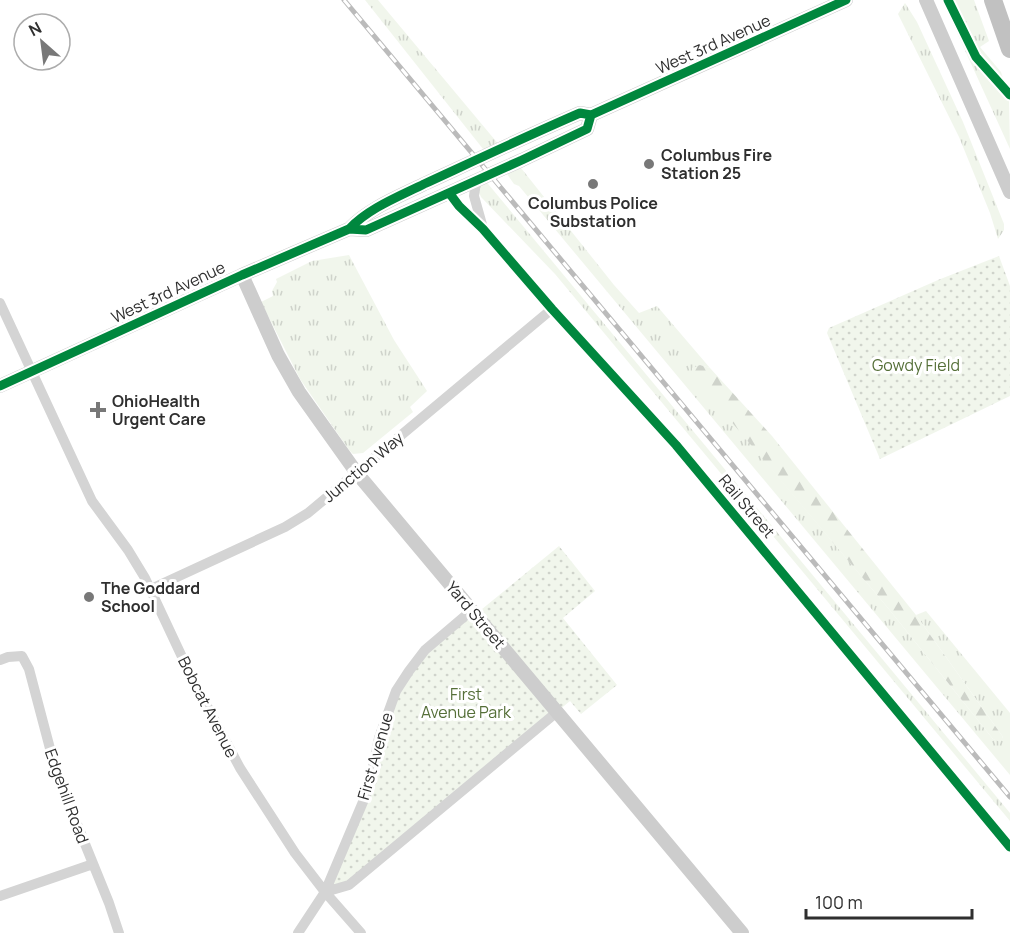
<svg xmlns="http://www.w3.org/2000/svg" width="1010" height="933" viewBox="0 0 1010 933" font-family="Manrope,sans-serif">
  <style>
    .grass { fill: url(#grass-tufts) }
    .forest { fill: url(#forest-firs) }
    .park { fill: url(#park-dots) }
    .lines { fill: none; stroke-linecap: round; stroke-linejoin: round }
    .street { stroke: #d4d4d4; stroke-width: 10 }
    .secondary { stroke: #cdcdcd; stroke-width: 14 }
    .highway { stroke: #c1c1c1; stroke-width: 18 }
    .rail-casing { stroke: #bbb; stroke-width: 5 }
    .rail { stroke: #fff; stroke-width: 3; stroke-dasharray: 9; stroke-linecap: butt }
    .cycleway-casing { stroke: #fff; stroke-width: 13 }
    .cycleway { stroke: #00873e; stroke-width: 9 }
    .poi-dot { fill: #787878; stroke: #fff; stroke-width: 2 }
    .labels { text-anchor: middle; stroke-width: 6; stroke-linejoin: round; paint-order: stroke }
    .street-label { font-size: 16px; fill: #2f2f2f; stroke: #fff }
    .poi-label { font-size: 16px; font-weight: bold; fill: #2f2f2f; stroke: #fff; text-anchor: start }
    .park-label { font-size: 16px; fill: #556f38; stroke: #fff }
  </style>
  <defs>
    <pattern id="grass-tufts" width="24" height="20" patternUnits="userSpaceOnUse" patternTransform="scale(1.5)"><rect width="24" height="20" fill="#f1f6ec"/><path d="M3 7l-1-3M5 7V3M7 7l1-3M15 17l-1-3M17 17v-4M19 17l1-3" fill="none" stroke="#cfd3cb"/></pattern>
    <pattern id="forest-firs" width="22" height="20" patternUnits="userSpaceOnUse" patternTransform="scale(1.5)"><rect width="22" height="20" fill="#f1f6ec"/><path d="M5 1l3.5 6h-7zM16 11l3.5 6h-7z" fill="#cfd3cb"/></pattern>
    <pattern id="park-dots" width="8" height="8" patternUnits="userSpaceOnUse" patternTransform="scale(1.5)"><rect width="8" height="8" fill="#f1f6ec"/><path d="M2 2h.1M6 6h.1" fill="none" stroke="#cfd3cb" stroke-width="1.8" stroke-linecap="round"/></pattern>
  </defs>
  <rect width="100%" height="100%" fill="#fff"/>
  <path class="grass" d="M365 0H378L500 146 487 154Z
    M942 0H944L978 65 1009 99 1010 149Z
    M950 0H974L989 41 980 47 1001 72 1006 88 977 56Z
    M905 3 917 22 963 122 1004 224V230L998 239 990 213 959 137 898 14Z
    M521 168 614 285 639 313 657 306 710 368 700 365 693 375 888 608 993 739 1000 741 1003 737 916 615 926 611 1010 713V775L519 186 514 184 507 174Z
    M484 179 1010 813V821L555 274 481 197 477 188Z
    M349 255 394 340 427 391 410 407 413 412 363 453 353 454 349 450 300 379 261 302 273 296 272 291 277 282 276 279 312 261Z"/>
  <path class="forest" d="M700 365 710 368 772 436 916 615 1003 737 1000 742 993 739 888 608 692 375V368Z"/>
  <path class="park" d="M999 256 1010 286V396L880 459 827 333 829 328 938 280Z
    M559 546 595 591 563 618 617 685 581 714 570 701 349 885 325 892 368 790 387 714 425 650 476 614Z"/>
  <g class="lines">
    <path class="street" d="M476 181 474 196 483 228
      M450 194 459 206 483 229 552 309 676 445 1010 847
      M0 303 92 501 128 550 145 578 191 676 240 768 295 853 325 892 361 933
      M151 589 285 527 308 513 552 309
      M0 660 8 657 22 656 29 669 57 775 109 903 119 933
      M325 892 349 885 557 712
      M0 896 93 864
      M298 933 325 892 368 790 379 738 396 691 409 671 425 650 472 610"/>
    <path class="secondary" d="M926 0 1010 192
      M349 229 366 230 522 160 587 129 591 115
      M242 275 278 355 299 392 356 472 742 933
      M0 386 242 275 349 229C369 208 398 197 424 184 476 160 527 136 580 113L591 115 846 0"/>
    <path class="highway" d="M993 0 1010 49"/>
    <g class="rail-casing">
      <path id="rail" d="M344 0 1010 797"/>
    </g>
    <use href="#rail" class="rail"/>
    <g class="cycleway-casing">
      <path id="cycleway" d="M948 0 976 57 1010 95
        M450 194 459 206 483 229 552 309 676 445 1010 847
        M349 229 366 230 522 160 587 129 591 115
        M0 386 242 275 349 229C369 208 398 197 424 184 476 160 527 136 580 113L591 115 846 0"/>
    </g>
    <use href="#cycleway" class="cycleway"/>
  </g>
  <g class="poi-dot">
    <circle cx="649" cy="164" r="6"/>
    <circle cx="593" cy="184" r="6"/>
    <path d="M95 401h6v6h6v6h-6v6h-6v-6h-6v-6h6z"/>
    <circle cx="89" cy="597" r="6"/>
  </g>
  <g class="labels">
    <g class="street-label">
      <text transform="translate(713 44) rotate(-24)" y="6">West 3rd Avenue</text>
      <text transform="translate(168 292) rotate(-25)" y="6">West 3rd Avenue</text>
      <text transform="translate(363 467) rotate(-40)" y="6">Junction Way</text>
      <text transform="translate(747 506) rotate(50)" y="6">Rail Street</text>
      <text transform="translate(476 615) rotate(50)" y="6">Yard Street</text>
      <text transform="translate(208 707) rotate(63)" y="6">Bobcat Avenue</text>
      <text transform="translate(375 756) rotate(-74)" y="6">First Avenue</text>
      <text transform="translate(67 796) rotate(70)" y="6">Edgehill Road</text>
    </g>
    <g class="poi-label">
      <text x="661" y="161">Columbus Fire<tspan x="661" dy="18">Station 25</tspan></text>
      <text x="593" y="209" text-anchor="middle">Columbus Police<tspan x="593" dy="18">Substation</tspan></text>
      <text x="112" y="407">OhioHealth<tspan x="112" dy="18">Urgent Care</tspan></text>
      <text x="101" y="594">The Goddard<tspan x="101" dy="18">School</tspan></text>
    </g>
    <g class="park-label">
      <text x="916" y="371">Gowdy Field</text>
      <text x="466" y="700">First<tspan x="466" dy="18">Avenue Park</tspan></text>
    </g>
  </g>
  <g transform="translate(42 42) rotate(332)"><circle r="28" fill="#ffffff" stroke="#acacac" stroke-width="1.5"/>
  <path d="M0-4.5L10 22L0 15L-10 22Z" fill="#787878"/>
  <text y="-9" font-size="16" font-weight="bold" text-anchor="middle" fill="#2f2f2f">N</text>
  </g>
  <path d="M806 909v9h166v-9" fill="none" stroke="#2f2f2f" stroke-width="3"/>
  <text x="815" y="909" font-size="18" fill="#2f2f2f" stroke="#ffffff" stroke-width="4.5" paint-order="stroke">100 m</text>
</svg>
